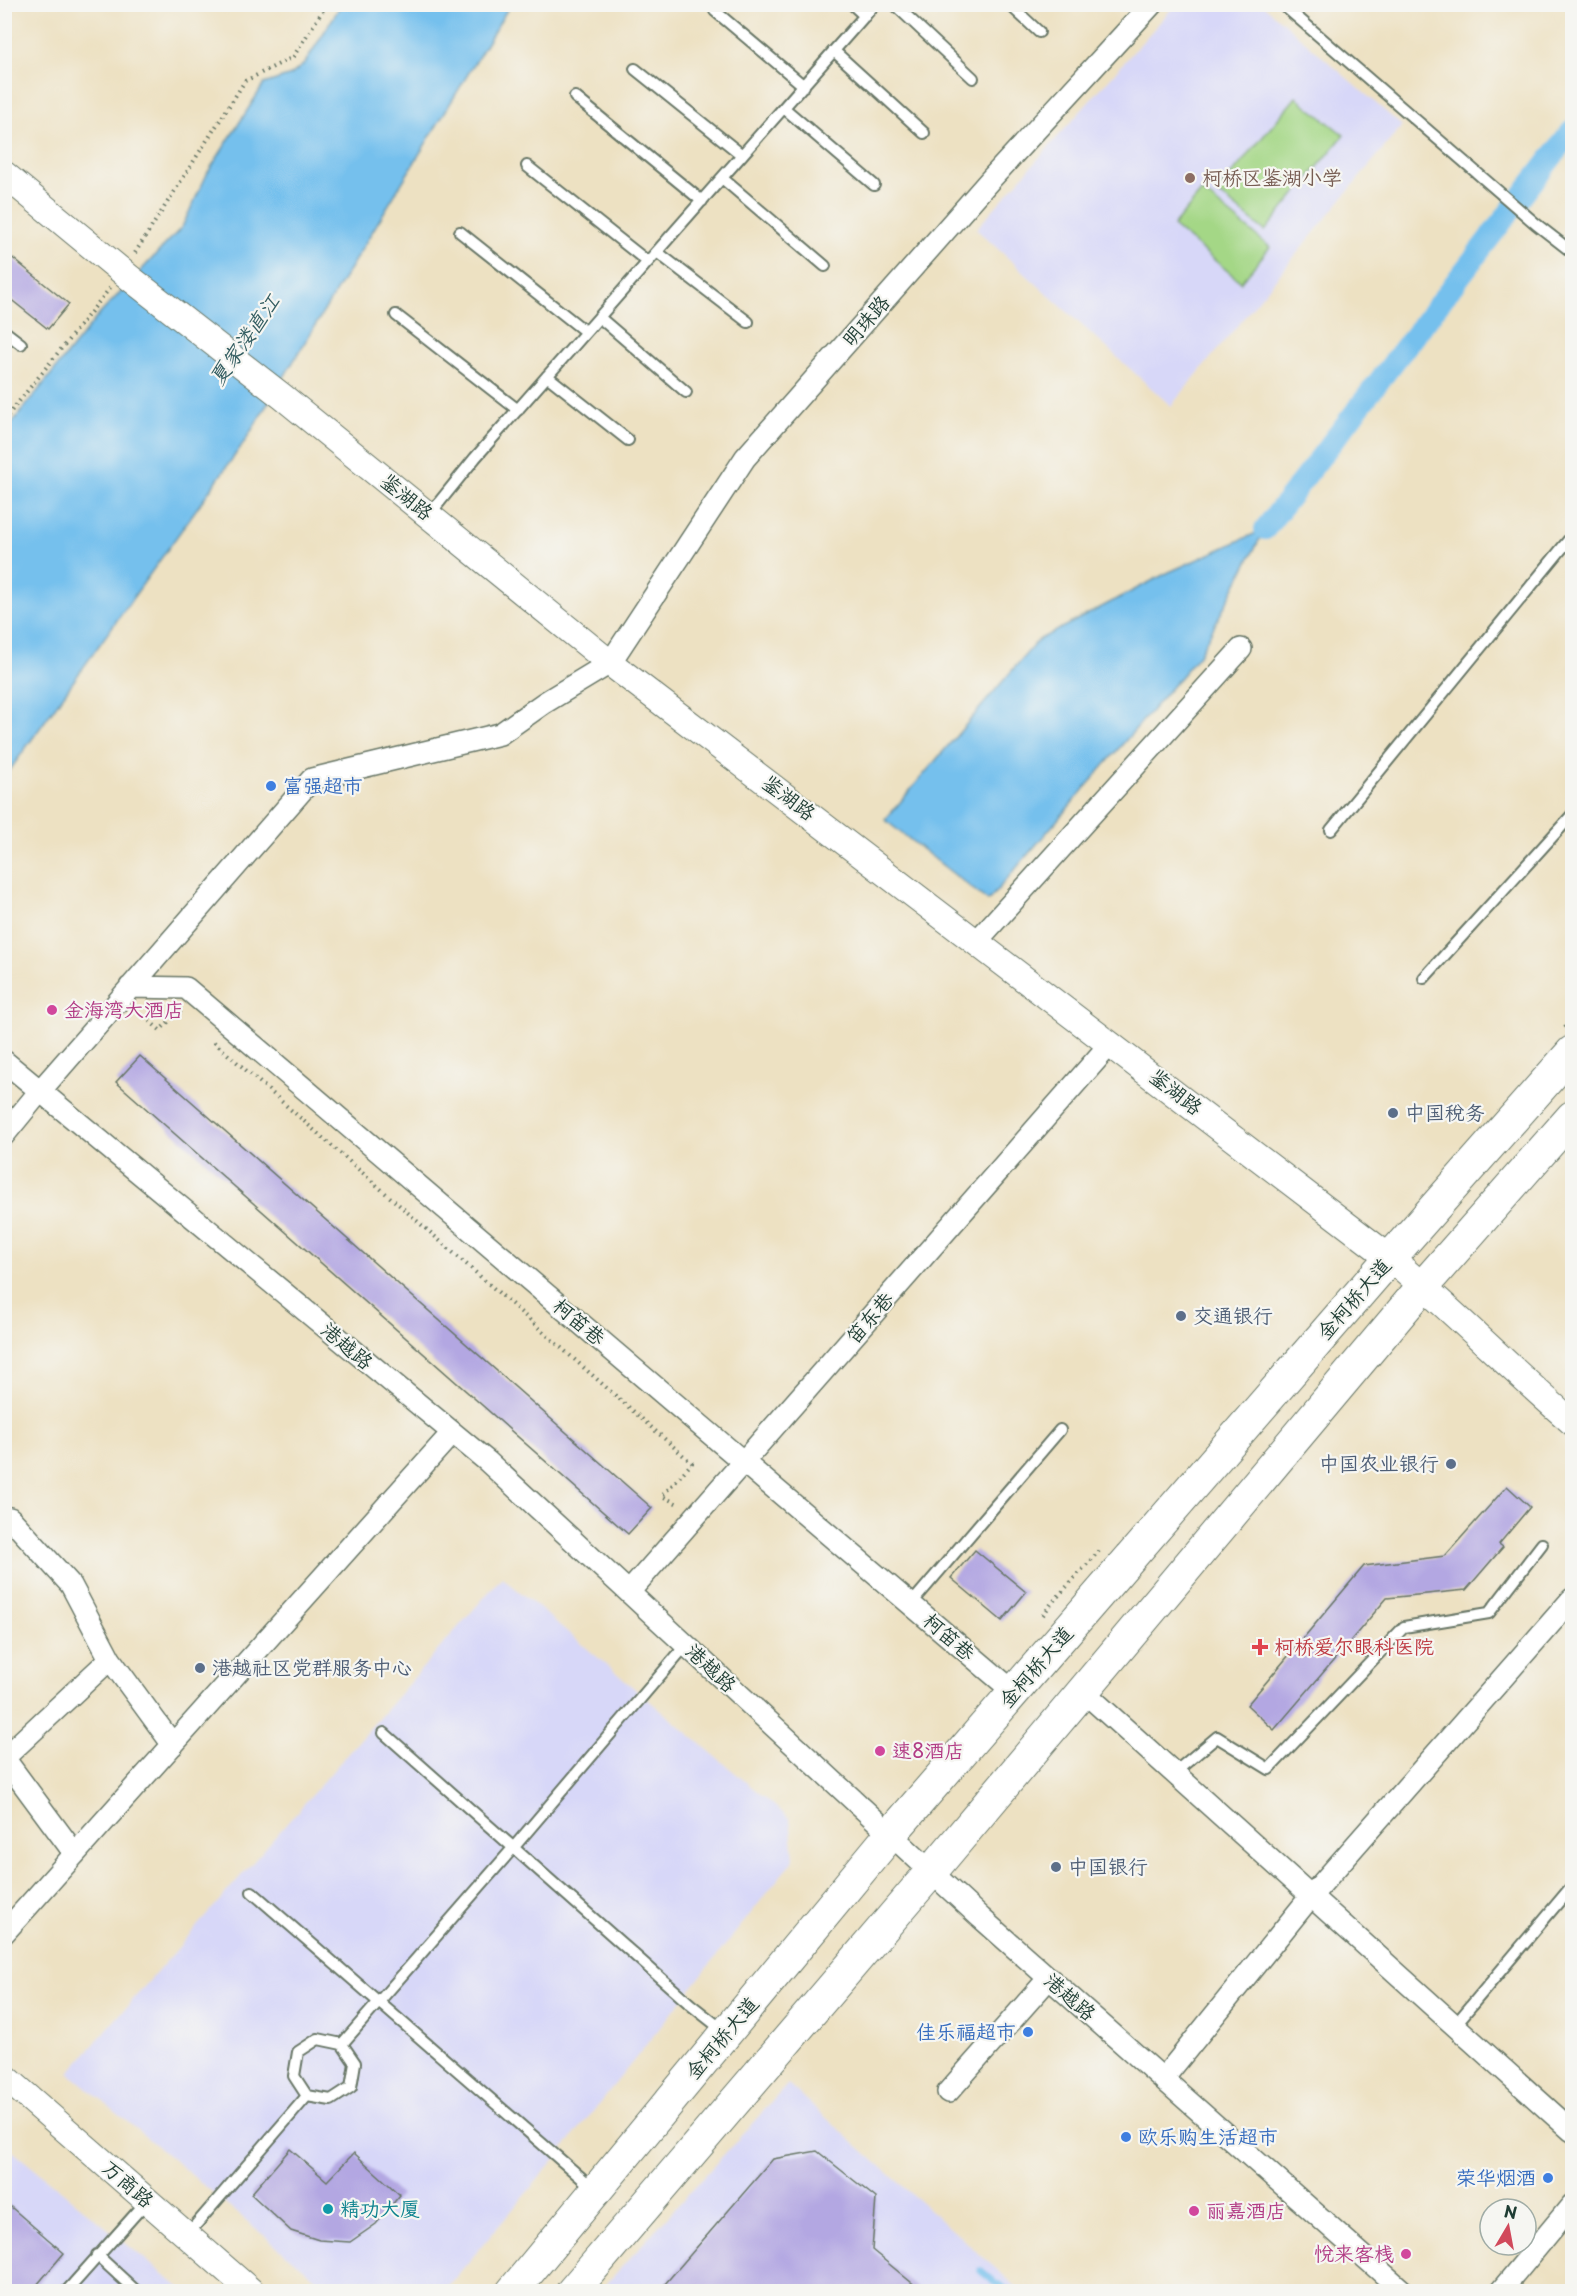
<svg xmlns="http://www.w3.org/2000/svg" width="1577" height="2296" viewBox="0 0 1577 2296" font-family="'Playpen Sans','LXGW WenKai TC',sans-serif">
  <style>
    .built { fill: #d7d7f8 }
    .green { fill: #a4d786; stroke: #628a5d; stroke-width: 1.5 }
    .water { fill: #74c0ed; stroke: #4a7e90; stroke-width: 1.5 }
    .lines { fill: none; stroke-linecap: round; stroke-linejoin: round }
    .stream { stroke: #74c0ed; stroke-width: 7 }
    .canal { stroke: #74c0ed; stroke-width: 22 }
    .building { fill: #b3a7e2 }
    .service-casing { stroke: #677666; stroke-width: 14 }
    .minor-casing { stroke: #677666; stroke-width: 24 }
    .tertiary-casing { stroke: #677666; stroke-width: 28 }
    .primary-casing { stroke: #677666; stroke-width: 34 }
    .path { stroke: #677666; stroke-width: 4; stroke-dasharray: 1.5 4.5; stroke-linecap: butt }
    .service { stroke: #fff; stroke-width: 10 }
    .minor { stroke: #fff; stroke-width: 21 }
    .tertiary { stroke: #fff; stroke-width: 26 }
    .primary { stroke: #fff; stroke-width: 32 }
    .education-dot { fill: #8d6e63; stroke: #f6f6f2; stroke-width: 2 }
    .shop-dot { fill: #3f7fe0; stroke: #f6f6f2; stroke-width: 2 }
    .hotel-dot { fill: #d1479c; stroke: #f6f6f2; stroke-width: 2 }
    .service-dot { fill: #5c6f8a; stroke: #f6f6f2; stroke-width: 2 }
    .health-dot { fill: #e0444e; stroke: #f6f6f2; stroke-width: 2 }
    .culture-dot { fill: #0f9aa8; stroke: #f6f6f2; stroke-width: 2 }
    .labels { text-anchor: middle; stroke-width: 4.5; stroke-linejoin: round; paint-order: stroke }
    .education-label { font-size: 20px; fill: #785e54; stroke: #f6f6f2; text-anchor: start }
    .street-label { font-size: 20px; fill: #1f3d34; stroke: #f6f6f2 }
    .shop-label { font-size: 20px; fill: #366cbe; stroke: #f6f6f2; text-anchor: start }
    .hotel-label { font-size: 20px; fill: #b23c85; stroke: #f6f6f2; text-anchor: start }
    .service-label { font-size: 20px; fill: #4e5e75; stroke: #f6f6f2; text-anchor: start }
    .health-label { font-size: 20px; fill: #be3a42; stroke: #f6f6f2; text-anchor: start }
    .culture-label { font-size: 20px; fill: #0d838f; stroke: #f6f6f2; text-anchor: start }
    .water-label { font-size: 21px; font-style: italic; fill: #345e62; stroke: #f6f6f2 }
  </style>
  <rect width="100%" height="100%" fill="#f6f6f2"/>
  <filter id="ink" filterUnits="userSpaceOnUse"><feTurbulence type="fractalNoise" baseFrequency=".0167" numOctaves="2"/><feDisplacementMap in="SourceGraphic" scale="12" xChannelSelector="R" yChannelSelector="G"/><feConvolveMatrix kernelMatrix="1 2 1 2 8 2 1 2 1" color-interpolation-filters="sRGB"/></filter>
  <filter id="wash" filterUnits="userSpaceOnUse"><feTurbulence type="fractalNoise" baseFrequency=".008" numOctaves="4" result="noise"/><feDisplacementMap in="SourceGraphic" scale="24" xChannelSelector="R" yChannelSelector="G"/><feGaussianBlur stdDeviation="1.35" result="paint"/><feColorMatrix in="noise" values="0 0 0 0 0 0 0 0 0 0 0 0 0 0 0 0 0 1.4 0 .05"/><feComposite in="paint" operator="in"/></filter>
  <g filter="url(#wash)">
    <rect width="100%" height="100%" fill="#ede1c2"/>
    <path class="built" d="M1175 5H1263L1402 126 1171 406 976 229Z
      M502 1577 790 1819 794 1859 556 2158 444 2291H331L69 2073Z
      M788 2084 1021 2291 599 2292Z
      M5 2145 184 2291H5Z"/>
    <path class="green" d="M1296 97 1344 135 1265 231 1217 192Z
      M1202 191 1270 247 1241 282 1173 226Z"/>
    <path class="water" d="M341 5H510L245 441 5 777 4 433 97 317 182 227 208 172 264 84 291 75 305 63Z
      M1265 529 1199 655 988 901 885 820 1038 640 1167 573Z"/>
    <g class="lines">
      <path class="stream" d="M981 2271 1008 2292
        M1567 2292 1572 2284"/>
      <path class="canal" d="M1265 529 1572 131"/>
    </g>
    <g id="blocks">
      <path class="building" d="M4 251 69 304 48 329 4 294Z
        M140 1056 652 1508 628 1534 116 1082Z
        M1507 1486 1530 1507 1499 1544 1503 1547 1466 1590 1387 1598 1274 1730 1247 1705 1364 1566 1445 1556Z
        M975 1550 1026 1592 1002 1621 951 1578Z
        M290 2149 327 2181 354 2153 400 2195 376 2224 350 2242 319 2240 291 2231 251 2194Z
        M817 2151 876 2198 872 2250 923 2292H658L773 2159Z
        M4 2201 64 2253 31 2292H4Z"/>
    </g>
  </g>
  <g filter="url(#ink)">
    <use href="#blocks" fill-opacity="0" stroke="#677666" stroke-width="1.5"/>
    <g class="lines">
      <g class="service-casing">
        <path id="service" d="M852 4 865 16
          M894 4 973 78
          M1009 4 1039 32
          M1282 4 1536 224 1572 252
          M715 11 804 86
          M834 51 924 133
          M635 69 742 155
          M575 97 702 201
          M784 108 874 185
          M527 166 648 262
          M722 178 825 266
          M460 232 586 332
          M657 252 748 322
          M396 315 518 410
          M599 317 686 392
          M4 331 21 344
          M547 376 628 440
          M429 515 475 458 875 4
          M1331 830 1572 536
          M1424 978 1572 815
          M911 1604 1060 1430
          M384 1733 691 2005 724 2031
          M1174 1773 1217 1737 1269 1769 1404 1627 1489 1613 1542 1544
          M252 1892 593 2188
          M1455 2025 1572 1886
          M318 2039 342 2044 355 2063 351 2087 331 2100 307 2096 294 2076 298 2052Z
          M342 2044 514 1847 686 1645
          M187 2235 307 2096
          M97 2255 137 2292
          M66 2292 147 2201"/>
      </g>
      <g class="minor-casing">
        <path id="minor" d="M977 941 1241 649
          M130 987 186 988 1014 1692
          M4 1061 487 1461 981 1918 1404 2292
          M4 1135 40 1091 312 779 500 734 544 703 610 663 745 458 990 180 1152 4
          M4 1517 10 1518 71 1585 110 1659 173 1745
          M629 1592 1111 1043
          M1083 1691 1572 2131
          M4 1758 110 1659
          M4 1758 75 1854
          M4 1933 452 1433
          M1163 2079 1311 1896 1572 1599
          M948 2092 1049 1978
          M1500 2292 1572 2205"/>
      </g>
      <g class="tertiary-casing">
        <path id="tertiary" d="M4 174 130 278 283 397 610 663 1390 1258C1453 1310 1510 1369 1572 1422
          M4 2076 252 2292"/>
      </g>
      <g class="primary-casing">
        <path id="primary" d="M512 2292 890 1835 1390 1258 1572 1052
          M572 2292 931 1872 1424 1285 1572 1117"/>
      </g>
      <path class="path" d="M135 253 245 81 293 57 327 4
        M4 420 110 288
        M158 1007 148 1020 160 1030 179 1012 181 1014
        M1565 1028 1572 1019
        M214 1042 692 1463 662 1496 678 1504
        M1043 1615 1051 1604 1099 1551"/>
      <use href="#service" class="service"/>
      <use href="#minor" class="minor"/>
      <use href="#tertiary" class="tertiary"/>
      <use href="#primary" class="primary"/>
    </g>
  </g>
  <circle class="education-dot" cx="1190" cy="178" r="6"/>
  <g class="shop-dot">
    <circle cx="271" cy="786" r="6"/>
    <circle cx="1028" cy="2032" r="6"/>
    <circle cx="1126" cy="2137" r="6"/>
    <circle cx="1548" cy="2178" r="6"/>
  </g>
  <g class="hotel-dot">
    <circle cx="52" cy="1010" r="6"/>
    <circle cx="880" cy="1751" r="6"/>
    <circle cx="1194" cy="2211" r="6"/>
    <circle cx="1406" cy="2254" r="6"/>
  </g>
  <g class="service-dot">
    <circle cx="1393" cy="1113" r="6"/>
    <circle cx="1181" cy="1316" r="6"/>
    <circle cx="1451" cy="1464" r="6"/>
    <circle cx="200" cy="1668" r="6"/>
    <circle cx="1056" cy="1867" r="6"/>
  </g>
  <path class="health-dot" d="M1257 1638h6v6h6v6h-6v6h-6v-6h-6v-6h6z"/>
  <circle class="culture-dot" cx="328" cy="2209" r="6"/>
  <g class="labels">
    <g class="education-label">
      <text x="1202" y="185">柯桥区鉴湖小学</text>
    </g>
    <g class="street-label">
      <text transform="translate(866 321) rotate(-49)" y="7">明珠路</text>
      <text transform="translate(407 497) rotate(39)" y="7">鉴湖路</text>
      <text transform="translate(789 798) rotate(37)" y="7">鉴湖路</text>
      <text transform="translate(1176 1092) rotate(38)" y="7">鉴湖路</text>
      <text transform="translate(1354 1299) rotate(-49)" y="7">金柯桥大道</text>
      <text transform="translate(870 1318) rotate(-49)" y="7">笛东巷</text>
      <text transform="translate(579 1322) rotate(40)" y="7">柯笛巷</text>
      <text transform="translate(347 1346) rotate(40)" y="7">港越路</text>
      <text transform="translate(949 1637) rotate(41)" y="7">柯笛巷</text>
      <text transform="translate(1036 1667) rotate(-49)" y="7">金柯桥大道</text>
      <text transform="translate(711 1668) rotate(43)" y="7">港越路</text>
      <text transform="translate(1070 1997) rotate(41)" y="7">港越路</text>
      <text transform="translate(722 2038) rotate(-50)" y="7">金柯桥大道</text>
      <text transform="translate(128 2184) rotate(41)" y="7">万商路</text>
    </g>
    <g class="shop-label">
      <text x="283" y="793">富强超市</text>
      <text x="1016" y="2039" text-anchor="end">佳乐福超市</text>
      <text x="1138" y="2144">欧乐购生活超市</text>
      <text x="1536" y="2185" text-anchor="end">荣华烟酒</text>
    </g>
    <g class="hotel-label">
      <text x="64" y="1017">金海湾大酒店</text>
      <text x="892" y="1758">速8酒店</text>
      <text x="1206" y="2218">丽嘉酒店</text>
      <text x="1394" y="2261" text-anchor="end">悦来客栈</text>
    </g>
    <g class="service-label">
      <text x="1405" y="1120">中国税务</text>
      <text x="1193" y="1323">交通银行</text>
      <text x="1439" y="1471" text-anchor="end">中国农业银行</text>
      <text x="212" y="1675">港越社区党群服务中心</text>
      <text x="1068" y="1874">中国银行</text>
    </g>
    <g class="health-label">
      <text x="1274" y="1654">柯桥爱尔眼科医院</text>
    </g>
    <g class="culture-label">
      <text x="340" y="2216">精功大厦</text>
    </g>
    <g class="water-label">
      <text transform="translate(245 340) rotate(-55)" y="7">夏家溇直江</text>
    </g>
  </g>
  <rect width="1577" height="2296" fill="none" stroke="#f6f6f2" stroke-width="24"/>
  <g transform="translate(1508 2227) rotate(10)"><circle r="28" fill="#f6f6f2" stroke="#a0aca6" stroke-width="1.5"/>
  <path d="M0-4.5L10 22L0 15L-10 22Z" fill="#d1495b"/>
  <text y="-9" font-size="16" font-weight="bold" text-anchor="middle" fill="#1f3d34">N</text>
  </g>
</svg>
